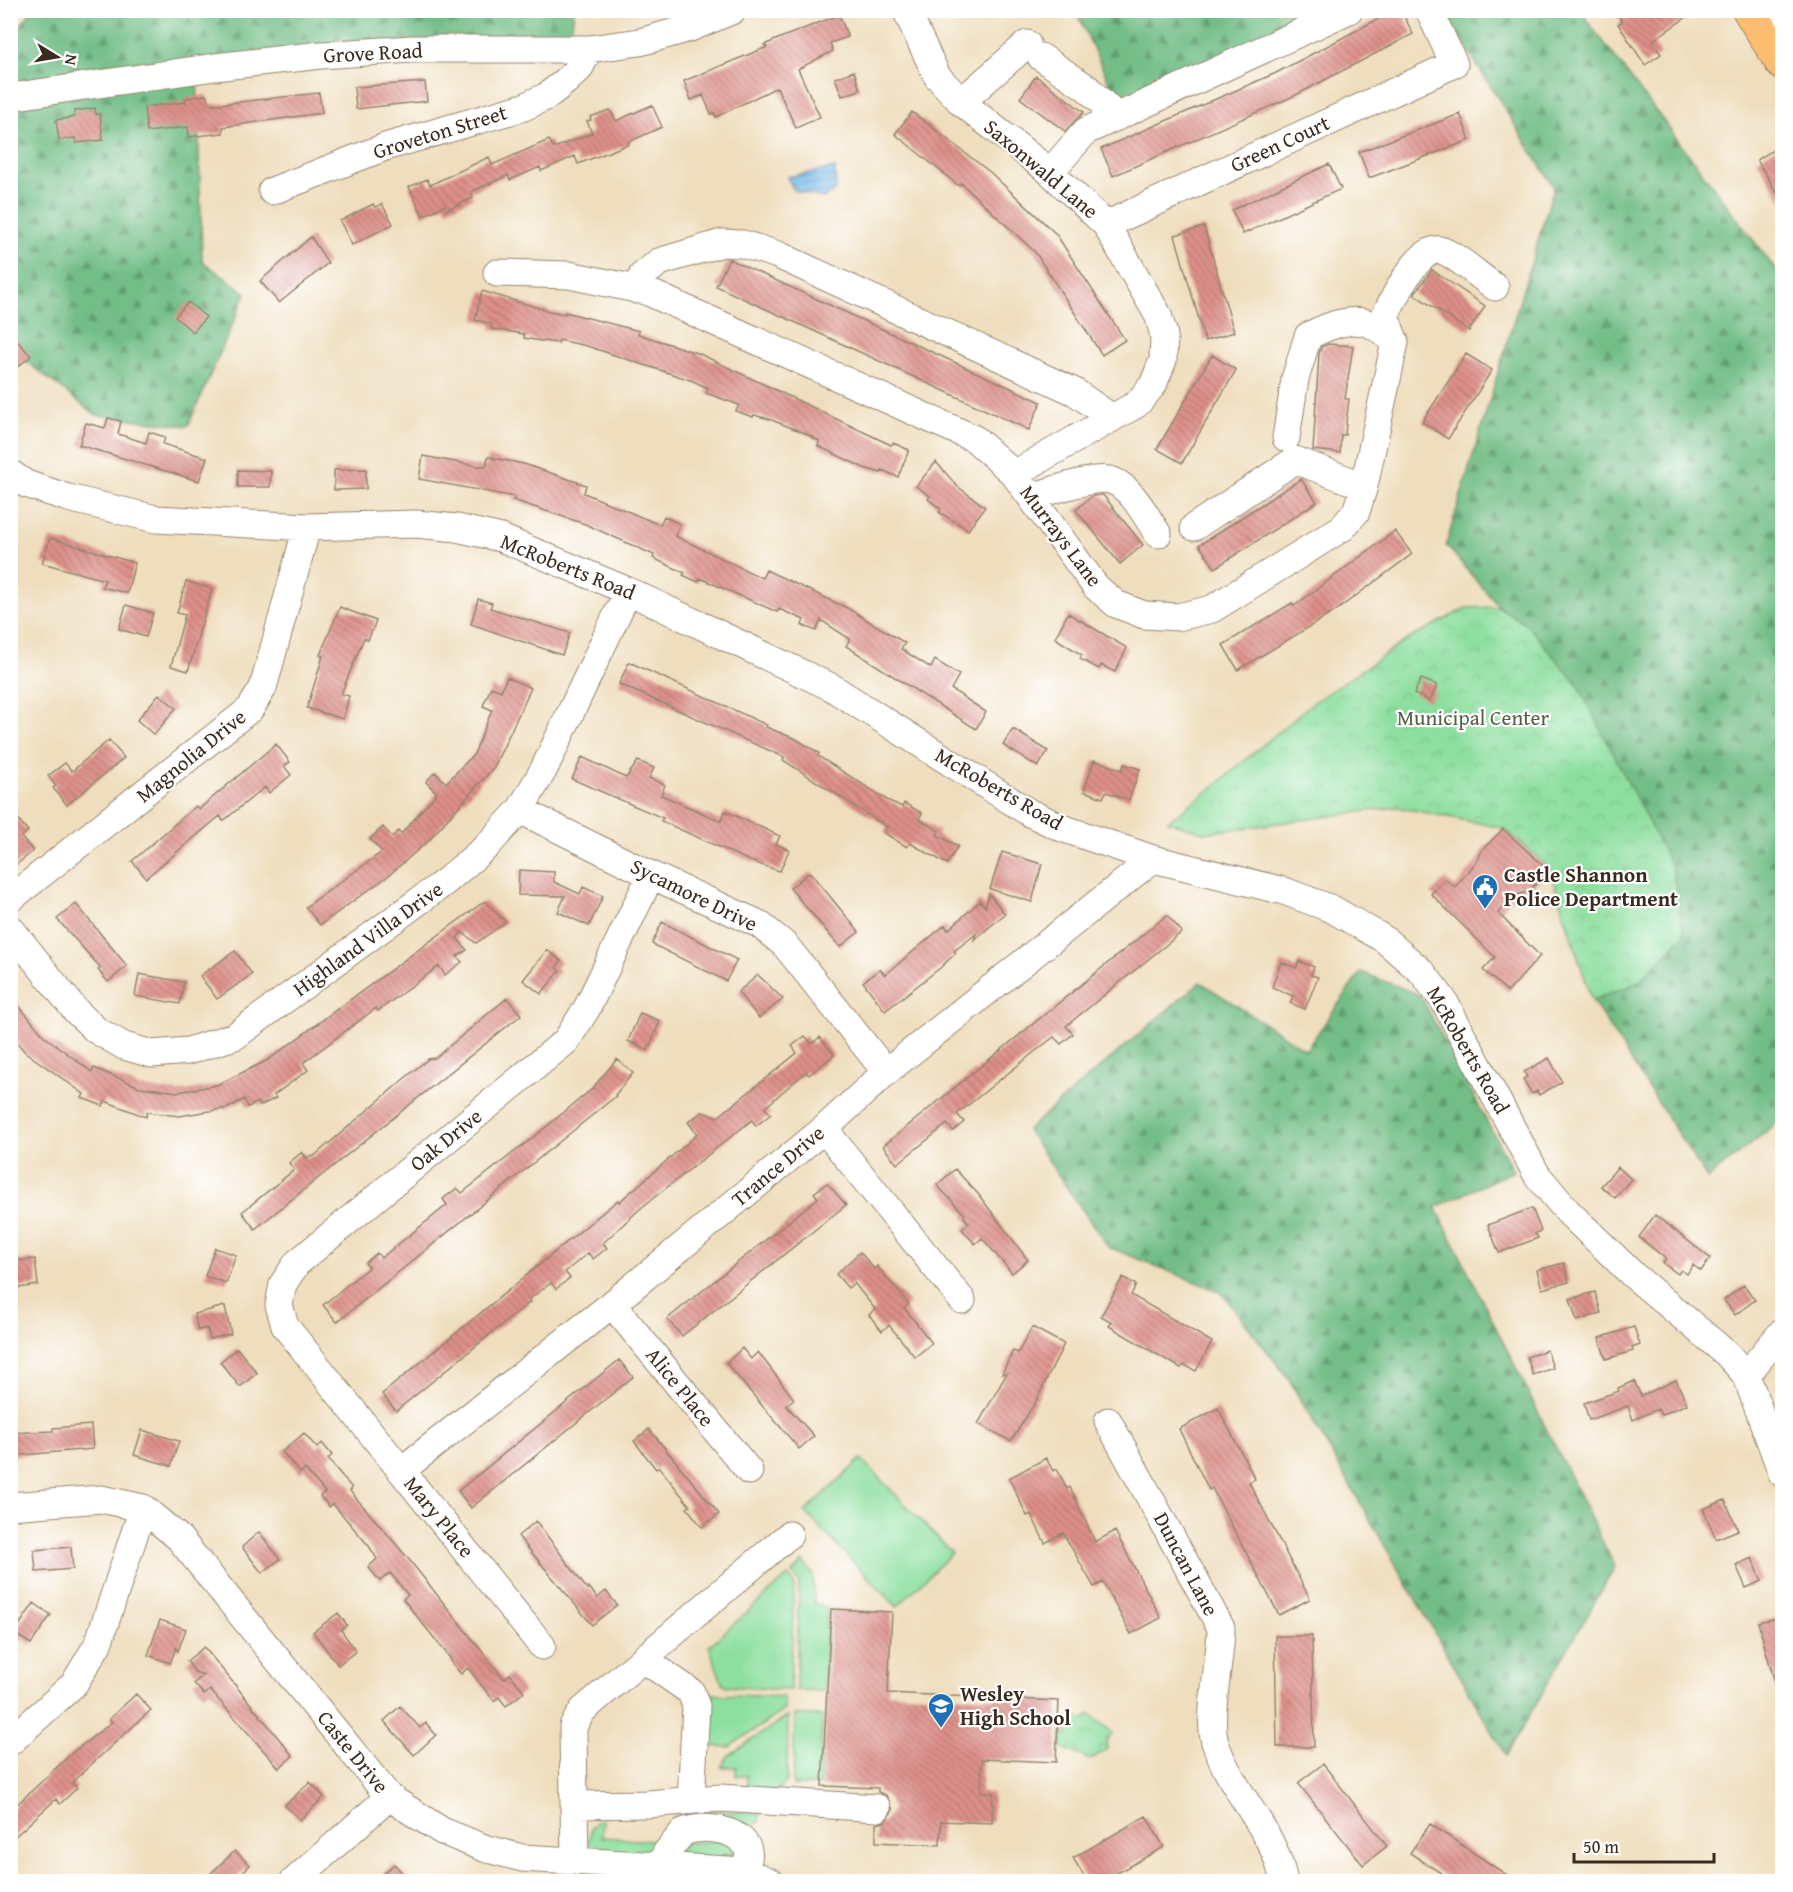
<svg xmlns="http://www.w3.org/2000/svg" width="1793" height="1892" viewBox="0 0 1793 1892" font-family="'Gentium Book Plus',serif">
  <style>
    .grass { fill: #8ddf9f; stroke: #64845e; stroke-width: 1.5 }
    .forest { fill: url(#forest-firs); stroke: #567452; stroke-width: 1.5 }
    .park { fill: url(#park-crowns); stroke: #64845e; stroke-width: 1.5 }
    .water { fill: url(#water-rules); stroke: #547082; stroke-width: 1.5 }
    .building { fill: url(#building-back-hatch) }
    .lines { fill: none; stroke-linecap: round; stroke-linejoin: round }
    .minor-casing { stroke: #95846e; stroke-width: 29 }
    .major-casing { stroke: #95846e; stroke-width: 35 }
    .minor { stroke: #fff; stroke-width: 27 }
    .major { stroke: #fcbd6f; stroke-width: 33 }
    .labels { text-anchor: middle; stroke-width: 4.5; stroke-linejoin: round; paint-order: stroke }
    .street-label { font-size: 21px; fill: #3b2a1e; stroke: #fff }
    .park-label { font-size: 21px; fill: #546045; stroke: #fff }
    .poi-label { font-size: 21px; font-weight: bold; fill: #3b2a1e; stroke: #fff; text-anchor: start }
  </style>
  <defs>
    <pattern id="forest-firs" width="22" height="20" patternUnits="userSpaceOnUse" patternTransform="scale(1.5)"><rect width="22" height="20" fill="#72be86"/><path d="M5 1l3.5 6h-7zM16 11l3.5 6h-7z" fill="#5f9b6d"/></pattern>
    <pattern id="park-crowns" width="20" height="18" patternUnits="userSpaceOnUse" patternTransform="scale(1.5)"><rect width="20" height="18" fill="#8ddf9f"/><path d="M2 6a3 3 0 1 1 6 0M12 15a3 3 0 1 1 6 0" fill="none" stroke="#7bc088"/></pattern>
    <pattern id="water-rules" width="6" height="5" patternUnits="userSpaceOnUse" patternTransform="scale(1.5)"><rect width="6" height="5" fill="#6eb7e6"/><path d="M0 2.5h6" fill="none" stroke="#5c95ba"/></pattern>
    <pattern id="building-back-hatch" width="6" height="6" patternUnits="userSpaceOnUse" patternTransform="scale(1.5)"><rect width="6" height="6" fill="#de9089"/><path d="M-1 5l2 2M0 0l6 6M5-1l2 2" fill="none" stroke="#b5766f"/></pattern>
  </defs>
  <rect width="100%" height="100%" fill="#fff"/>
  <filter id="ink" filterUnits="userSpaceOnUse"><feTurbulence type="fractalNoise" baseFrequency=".0167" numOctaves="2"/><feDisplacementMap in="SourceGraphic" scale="12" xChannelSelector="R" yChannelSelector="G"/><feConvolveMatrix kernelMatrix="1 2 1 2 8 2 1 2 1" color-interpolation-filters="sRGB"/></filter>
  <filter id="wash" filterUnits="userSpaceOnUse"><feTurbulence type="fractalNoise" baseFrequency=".008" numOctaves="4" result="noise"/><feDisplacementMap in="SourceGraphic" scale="24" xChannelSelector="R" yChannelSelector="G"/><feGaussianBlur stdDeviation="1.35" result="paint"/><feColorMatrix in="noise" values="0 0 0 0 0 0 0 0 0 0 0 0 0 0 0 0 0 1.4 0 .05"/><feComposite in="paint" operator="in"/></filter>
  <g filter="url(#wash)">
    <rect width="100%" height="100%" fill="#efdebd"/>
    <path class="grass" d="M861 1459 952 1553 897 1607 805 1512Z
      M803 1562 813 1575 814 1603 827 1608 824 1691 796 1690 799 1582 792 1573Z
      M788 1576 794 1583 790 1690 727 1686 722 1683 709 1646Z
      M711 1694 784 1697V1710L729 1747 708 1746Z
      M795 1715 822 1716 820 1785H793Z
      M788 1716 787 1781 773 1796 747 1795V1776H736V1767H721L729 1755Z
      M701 1810 760 1813 759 1821 749 1831 670 1827 651 1850 652 1854 594 1852 588 1845 592 1827 599 1820H603L602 1837 652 1841 675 1817Z
      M727 1840 740 1859 676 1855 683 1843Z"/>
    <path class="forest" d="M32 11H574L570 38 197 70 202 261 246 293 188 426 96 415 11 350V80L16 31Z
      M1076 11H1341L1127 121Z
      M1443 11H1580L1782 278V1119L1707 1179 1592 1000 1637 983 1684 935 1526 624 1499 607 1446 545 1554 187Z
      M1361 972 1420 995 1513 1171 1436 1207 1615 1567 1506 1756 1288 1378 1221 1292 1108 1247 1027 1130 1200 982 1306 1050Z"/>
    <path class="park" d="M1499 607 1526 624 1578 685 1672 868 1684 935 1637 983 1592 1000 1549 868 1504 828 1397 807 1205 833 1168 821 1217 784 1311 704 1407 640 1466 608Z
      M1090 1714 1113 1733 1106 1742 1107 1749 1090 1760 1061 1747 1062 1734 1067 1735 1068 1728H1072V1718L1085 1719Z"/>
    <path class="water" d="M835 168 836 190 823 198 794 190 787 177Z"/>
    <g id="blocks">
      <path class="building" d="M1395 10H1401L1413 34 1296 95 1113 176 1101 149 1276 73Z
        M1615 10H1697L1652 41 1661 54 1645 65 1618 24 1622 22Z
        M839 15 848 37 830 43 833 51 798 69 820 117 796 128 777 87 716 117 714 113 711 114 703 95 691 100 684 81 767 47 764 45 785 36Z
        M854 71 860 90 842 96 835 78Z
        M1036 76 1084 112 1065 131 1020 98Z
        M425 82 427 101 356 109 354 87Z
        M319 93 322 113 223 127V133L189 137 188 127 147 132 144 107 186 102 185 98 206 95 210 104H220Z
        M652 105 662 127 628 142 629 144 578 164 575 156 541 171 540 167 510 180 508 175 471 192 473 198 447 210 445 205 423 216 409 187 427 179 430 185 489 157 492 165 549 140 554 148 592 133 587 121 591 120 590 117 610 110 616 121Z
        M95 108 96 114H100L103 140 76 143 75 138 59 140 56 120 74 117V111Z
        M912 112 991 173 1056 234 1125 340 1102 355 1035 252 961 183 959 186 895 134Z
        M1460 114 1470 140 1369 178 1359 152Z
        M1782 144V201L1757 160Z
        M1329 164 1341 189 1243 234 1232 210Z
        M373 204 375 207 382 204 393 224 352 245 340 221Z
        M1204 227 1234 332 1205 341 1175 235Z
        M311 237 328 263 279 303 260 281Z
        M729 259 1041 402 1029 430 716 286Z
        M1432 270 1485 306 1469 331 1414 294Z
        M482 291 549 311 565 314V312L639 331 638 334 700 354 891 445 893 443 909 450 898 477 882 470 881 473 864 468 818 446 819 441 805 433 769 419 754 415 753 417 736 411 739 405 706 393 708 388 693 381 587 346 559 340 558 343 541 341 524 338V334L491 329 492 324 475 320Z
        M188 302 206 317 193 332 175 317Z
        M10 333 31 356 10 373Z
        M1328 344 1353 346 1345 399H1349L1346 423 1345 435H1341L1340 453 1313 450 1319 354 1321 347Z
        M1466 354 1492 370 1448 439 1422 422Z
        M1212 355 1236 370 1182 463 1157 449Z
        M108 418 121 421 118 434 146 443 149 432 165 437 163 444 207 458 199 481 79 445 86 423 105 428Z
        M423 456 477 466H486L488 457 524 464 586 485 584 493 660 525 664 516 680 524 675 536 762 578 766 570 849 609 905 643 901 649 931 668 935 660 959 675 951 689 986 712 976 729 846 646 850 639 821 620 816 631 802 625 804 620 779 609 777 612 700 578 698 582 683 575 685 573 653 558 654 555 585 524 513 500 515 497 419 479Z
        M936 462 957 486 985 507 968 530 939 512 941 509 928 499 930 496 916 486Z
        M366 469V489L334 490V470Z
        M238 470 271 471 270 487H238Z
        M1301 479 1317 502 1215 568 1199 545Z
        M1103 495 1143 545 1120 564 1076 510 1092 496Z
        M1395 531 1412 554 1334 612 1238 670 1223 645 1292 603 1294 606Z
        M50 538 135 563 127 593 102 587 105 580 42 563Z
        M186 581 212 589 188 671 171 666 185 615 177 613Z
        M478 599 492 603 490 608 570 633 562 655 471 624Z
        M126 605 153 613 146 637 119 629Z
        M340 607 376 621 368 640 364 638 341 694 349 696 343 719 307 708 323 656 320 655Z
        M1068 613 1127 648 1115 672 1101 665 1099 669 1080 659 1082 655 1055 638Z
        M629 662 767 725 766 727 796 739 819 753 818 756 887 800 902 807 904 803 922 813 919 819 939 831 937 835 958 846 947 864 910 843 907 847 884 833 887 827 783 760 784 757 619 684Z
        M507 677 531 688 494 767 428 841 388 876 320 925 306 907 382 852 370 839 383 827 392 837 398 831 401 834 437 793 426 782 435 772 446 783 474 754 492 710 483 706 491 687 501 691Z
        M1421 679 1437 685 1430 701 1414 694Z
        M159 694 176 708 154 735 137 720Z
        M1013 729 1048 751 1038 767 1003 745Z
        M109 740 124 758 67 805 53 788 56 786 48 776 65 763 72 771Z
        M276 744 290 762 284 766 291 775 269 793 265 787 223 821 220 816 146 878 132 861 196 806 199 809Z
        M582 757 626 778 638 761 654 768 649 778 665 785 661 795 721 821 725 811 780 836 776 844 789 850 780 871 750 861 661 821 663 818 572 779Z
        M1094 760 1122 770 1124 764 1140 769 1129 800 1106 792 1103 798 1084 791Z
        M10 810 28 831 21 837 33 851 10 870Z
        M1503 829 1548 870 1528 892 1515 896 1498 913 1540 956 1508 992 1483 970 1495 957 1431 894 1445 879 1455 887 1478 860 1482 850Z
        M1002 852 1042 864 1032 902 990 889Z
        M519 870 554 872V882L580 894 583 887 603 896 589 926 558 912 565 896 518 895Z
        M810 872 859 932 840 947 790 888Z
        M989 894 1005 914 974 940 976 934 954 951 956 953 940 968 885 1011 863 982 880 969 885 975 945 925 948 930 980 901 985 907Z
        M485 901 506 922 476 943 462 932 457 938 467 950 457 956 462 962 445 975 439 966 378 1011 376 1008 303 1063 308 1070 274 1095 276 1098 260 1106 258 1102 248 1107 244 1099 228 1108 179 1116 147 1112 146 1117 105 1101 103 1106 82 1098 84 1094 25 1052 10 1034V995L44 1036 92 1072 94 1068 140 1087 178 1092 217 1085 268 1060Z
        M76 904 127 966 108 982 98 970 101 968 57 919Z
        M1167 915 1182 932 1066 1026 1073 1034 1061 1044 1054 1037 1042 1046 957 1114 964 1122 953 1131 947 1124 897 1164 883 1146Z
        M662 922 737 960 726 981 652 944Z
        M547 950 561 961 556 968 560 971 541 994 523 980Z
        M235 951 252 974 217 999 200 976Z
        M1299 961 1314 967 1311 975 1318 977 1305 1009 1290 1003 1293 996 1272 987 1281 962 1296 968Z
        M139 974 184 982 180 1004 135 996Z
        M758 975 783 999 759 1018 738 992Z
        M507 998 521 1015 255 1229 242 1212 294 1170 289 1163 302 1152 307 1158 311 1155 313 1157 405 1078 428 1059 435 1058Z
        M640 1013 660 1021 648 1050 628 1041Z
        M805 1036 812 1044 820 1037 834 1055 809 1075 806 1072 780 1094 765 1108 771 1114 756 1126 752 1120 641 1208 603 1243 607 1248 593 1259 588 1253 565 1272 570 1278 556 1289 551 1283 528 1300 530 1302 396 1411 382 1394 618 1200 619 1202 693 1138 697 1134 688 1122 702 1112 718 1117 797 1053 792 1046Z
        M1549 1058 1562 1082 1539 1095 1537 1091 1532 1094 1523 1079 1527 1077 1524 1072Z
        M617 1059 633 1073 615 1095 616 1096 337 1322 323 1305 369 1267 365 1263 377 1253 381 1258 447 1205 443 1199 457 1188 462 1193 541 1131 592 1089Z
        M1618 1167 1631 1179 1615 1198 1601 1186Z
        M955 1169 978 1194 1028 1260 1012 1273 982 1238 975 1244 962 1229 969 1223 964 1217 965 1215 937 1185Z
        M827 1183 846 1205 682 1336 667 1319 818 1198 814 1193Z
        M1532 1208 1541 1231 1535 1233 1538 1238 1499 1253 1488 1225Z
        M1655 1215 1710 1258 1701 1271 1693 1265 1687 1274 1681 1270 1678 1274 1663 1263 1666 1259 1639 1237Z
        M215 1248 236 1255 226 1283 205 1276Z
        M860 1252 874 1269 877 1266 909 1304 904 1308 932 1343 915 1357 889 1325 882 1331 869 1315 875 1309 854 1283 848 1288 836 1274Z
        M35 1259 38 1285 18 1288 14 1261Z
        M1564 1263 1569 1282 1542 1289 1537 1270Z
        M1123 1277 1136 1285 1131 1295 1212 1342 1196 1371 1184 1365 1181 1368 1165 1359 1109 1326 1112 1322 1101 1316Z
        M1744 1285 1755 1300 1735 1315 1724 1300Z
        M1595 1292 1601 1313 1577 1321 1570 1299Z
        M225 1306 231 1334 210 1339 207 1328 198 1330 194 1314Z
        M1032 1327 1064 1344 1035 1403 1011 1441 978 1424 1007 1373 1002 1374 1013 1351 1018 1353Z
        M1634 1327 1640 1345 1632 1348 1633 1351 1606 1359 1599 1338Z
        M237 1348 257 1373 240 1387 220 1362Z
        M742 1348 751 1359 758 1352 794 1399 786 1405 814 1436 799 1449 726 1363Z
        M1547 1350 1553 1368 1533 1375 1527 1357Z
        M619 1360 633 1377 471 1508 458 1491Z
        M1676 1380 1687 1404 1661 1415 1658 1409 1633 1420 1628 1406 1589 1420 1584 1403 1619 1391 1618 1388 1634 1381 1641 1396Z
        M1218 1408 1255 1479 1249 1482 1310 1599 1279 1615 1212 1488 1209 1490 1179 1429Z
        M91 1425 93 1449 10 1456V1433L53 1431V1428Z
        M649 1429 719 1514 702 1527 687 1508 690 1506 659 1467 656 1469 634 1441Z
        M142 1430 179 1441 171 1466 134 1455Z
        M304 1433 317 1448 322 1443 332 1455 328 1459 352 1488 350 1491 407 1557 504 1679 510 1674 524 1692 506 1706 499 1697 494 1701 468 1668 461 1674 450 1661 451 1659 403 1599 408 1595 390 1573 380 1581 368 1567 377 1559 369 1546 333 1504 329 1507 320 1496 325 1492 305 1469 300 1473 282 1452Z
        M1046 1458 1053 1471 1057 1469 1067 1489 1070 1487 1095 1542 1115 1531 1161 1618 1131 1634 1103 1582 1094 1587 1063 1533 1045 1543 1031 1514 1027 1516 1009 1478Z
        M1725 1500 1738 1530 1716 1539 1703 1509Z
        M536 1521 587 1589 589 1587 597 1598 606 1591 617 1605 592 1625 518 1536Z
        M259 1532 280 1559 262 1573 242 1547Z
        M71 1547 73 1569 36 1572 34 1550Z
        M1752 1558 1762 1581 1746 1588 1736 1565Z
        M34 1603 51 1615 31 1644 14 1633Z
        M831 1609 892 1612 888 1693 1059 1701 1056 1762 982 1759 981 1792 993 1793 992 1823 941 1821 940 1845 876 1842V1824L884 1822 893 1810 886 1795 878 1792V1788L822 1786Z
        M338 1613 347 1625 341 1630 356 1651 338 1665 313 1632Z
        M1782 1617V1694H1778L1758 1622Z
        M160 1620 186 1629 178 1651 176 1648 170 1663 148 1655Z
        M1275 1636H1312L1314 1747H1277Z
        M204 1647 293 1756 279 1768 210 1690 204 1695 194 1683 204 1675 195 1672 187 1661Z
        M136 1694 151 1710 72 1782 77 1788 60 1804 56 1799 10 1841V1811L72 1753 112 1722 109 1719Z
        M400 1706 420 1728 426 1723 436 1735 414 1755 384 1721Z
        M1323 1764 1387 1846 1363 1865 1298 1783Z
        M310 1782 324 1797 300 1820 285 1805Z
        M1146 1816 1164 1847 1103 1881H1087L1073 1858Z
        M1430 1824 1516 1881H1453L1410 1853Z
        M235 1851 250 1865 233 1881H217L210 1874Z
        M394 1864 410 1881H375Z"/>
    </g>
  </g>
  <g filter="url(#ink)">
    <use href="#blocks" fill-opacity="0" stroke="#95846e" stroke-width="1.5"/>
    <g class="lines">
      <g class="minor-casing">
        <path id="minor" d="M906 10 937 76 961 102 1050 172 1106 225 1158 315 1164 335 1163 360 1153 385 1137 404 1014 474
          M1760 28 1782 16
          M1041 57 1087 88 1117 117
          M10 97 215 67 321 55 412 49H589L640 42 690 28 733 10
          M961 102 1027 44
          M1050 172 1086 131 1349 10
          M272 191 385 147 524 107 547 96 566 81 579 69 589 49
          M1106 225 1454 64 1429 10
          M497 273 569 275 646 291 975 439 1014 474 1096 587 1116 604 1144 615 1178 617 1212 609 1342 528 1356 512 1364 486 1395 342
          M637 290 642 276 659 262 722 243 743 244 778 255 1075 392 1112 418
          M1395 342 1385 316C1393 299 1418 247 1440 250 1452 252 1483 279 1495 287
          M1286 438 1295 379 1308 336C1326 327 1352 315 1372 325 1380 328 1388 337 1395 342
          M10 473 26 484 68 498 156 519 307 527 416 524 457 528 501 538 628 591 831 687 1030 813 1062 828 1153 859 1284 891 1332 909 1384 939 1422 972 1444 1001 1537 1175 1568 1212 1633 1275 1727 1354 1746 1375 1782 1473
          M1031 497C1048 492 1097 474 1113 481 1133 489 1146 517 1158 534
          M1194 527 1295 460 1364 486
          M520 810 651 875 759 924 785 945 886 1072
          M10 899 250 709 263 688 307 527
          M10 928 75 1010 96 1030 124 1046 152 1054 188 1051 235 1036 445 882 486 847 520 810 544 769 628 591
          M824 1129 962 1300
          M612 1304 749 1471
          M1746 1375 1782 1332
          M1108 1421 1221 1628C1221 1660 1207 1715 1215 1742 1231 1793 1274 1828 1284 1882
          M402 1470 612 1304 824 1129 886 1072 1153 859
          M10 1506 101 1499 143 1508 179 1538 389 1797 442 1831 484 1848 522 1858 745 1871 771 1882
          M542 1646 285 1326 279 1305 283 1284 297 1263 566 1041 587 1008 651 875
          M645 1660 691 1692 696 1706 691 1800
          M10 1742 74 1684 98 1644 143 1508
          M574 1805 573 1726 583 1710 789 1535
          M575 1861 574 1805 648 1804 720 1798 877 1808
          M664 1866 666 1853 683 1832C720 1819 776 1842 733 1882
          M293 1882 389 1797"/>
      </g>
      <g class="major-casing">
        <path id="major" d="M1749 10 1782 63"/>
      </g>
      <use href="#minor" class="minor"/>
      <use href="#major" class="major"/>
    </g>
  </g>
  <defs>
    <g id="civic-pin" transform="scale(1.35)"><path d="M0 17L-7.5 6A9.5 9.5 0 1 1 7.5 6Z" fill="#1f6fb2" stroke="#fff"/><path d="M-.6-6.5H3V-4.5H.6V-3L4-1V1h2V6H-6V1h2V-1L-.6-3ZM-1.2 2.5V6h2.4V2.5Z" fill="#fff"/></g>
    <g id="school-pin" transform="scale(1.35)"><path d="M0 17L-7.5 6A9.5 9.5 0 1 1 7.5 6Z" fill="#1f6fb2" stroke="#fff"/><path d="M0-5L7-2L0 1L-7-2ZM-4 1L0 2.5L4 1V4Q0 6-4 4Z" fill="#fff"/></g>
  </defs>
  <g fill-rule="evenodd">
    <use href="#civic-pin" x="1485" y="887"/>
    <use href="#school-pin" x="941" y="1706"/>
  </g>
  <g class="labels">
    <g class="street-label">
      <text transform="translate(373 53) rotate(-3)" y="7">Grove Road</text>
      <text transform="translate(440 132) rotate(-17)" y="7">Groveton Street</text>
      <text transform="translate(1280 144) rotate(-25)" y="7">Green Court</text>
      <text transform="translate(1041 169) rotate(40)" y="7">Saxonwald Lane</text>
      <text transform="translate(1061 536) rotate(53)" y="7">Murrays Lane</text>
      <text transform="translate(568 567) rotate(22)" y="7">McRoberts Road</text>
      <text transform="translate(191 756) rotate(-39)" y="7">Magnolia Drive</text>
      <text transform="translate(999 789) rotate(30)" y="7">McRoberts Road</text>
      <text transform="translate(694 895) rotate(26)" y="7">Sycamore Drive</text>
      <text transform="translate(368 939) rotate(-36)" y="7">Highland Villa Drive</text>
      <text transform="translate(1468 1050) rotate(60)" y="7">McRoberts Road</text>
      <text transform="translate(446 1140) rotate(-39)" y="7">Oak Drive</text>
      <text transform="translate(778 1166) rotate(-40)" y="7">Trance Drive</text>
      <text transform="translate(680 1387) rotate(51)" y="7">Alice Place</text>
      <text transform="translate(439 1517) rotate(51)" y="7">Mary Place</text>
      <text transform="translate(1186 1564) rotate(62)" y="7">Duncan Lane</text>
      <text transform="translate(353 1752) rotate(51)" y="7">Caste Drive</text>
    </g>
    <g class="park-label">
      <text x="1473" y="725">Municipal Center</text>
    </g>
    <g class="poi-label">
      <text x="1504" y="882">Castle Shannon<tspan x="1504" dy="24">Police Department</tspan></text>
      <text x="960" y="1701">Wesley<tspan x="960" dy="24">High School</tspan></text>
    </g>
  </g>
  <rect width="1793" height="1892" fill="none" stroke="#fff" stroke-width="36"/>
  <g transform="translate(57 57) rotate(101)" stroke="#ffffff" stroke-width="4.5" paint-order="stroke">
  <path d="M0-4.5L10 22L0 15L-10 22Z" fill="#3b2a1e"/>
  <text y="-9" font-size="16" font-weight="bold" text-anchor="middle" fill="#3b2a1e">N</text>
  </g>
  <path d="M1574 1853v9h140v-9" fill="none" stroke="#3b2a1e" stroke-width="3"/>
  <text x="1583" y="1853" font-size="18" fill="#3b2a1e" stroke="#ffffff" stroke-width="4.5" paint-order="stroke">50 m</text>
</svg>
